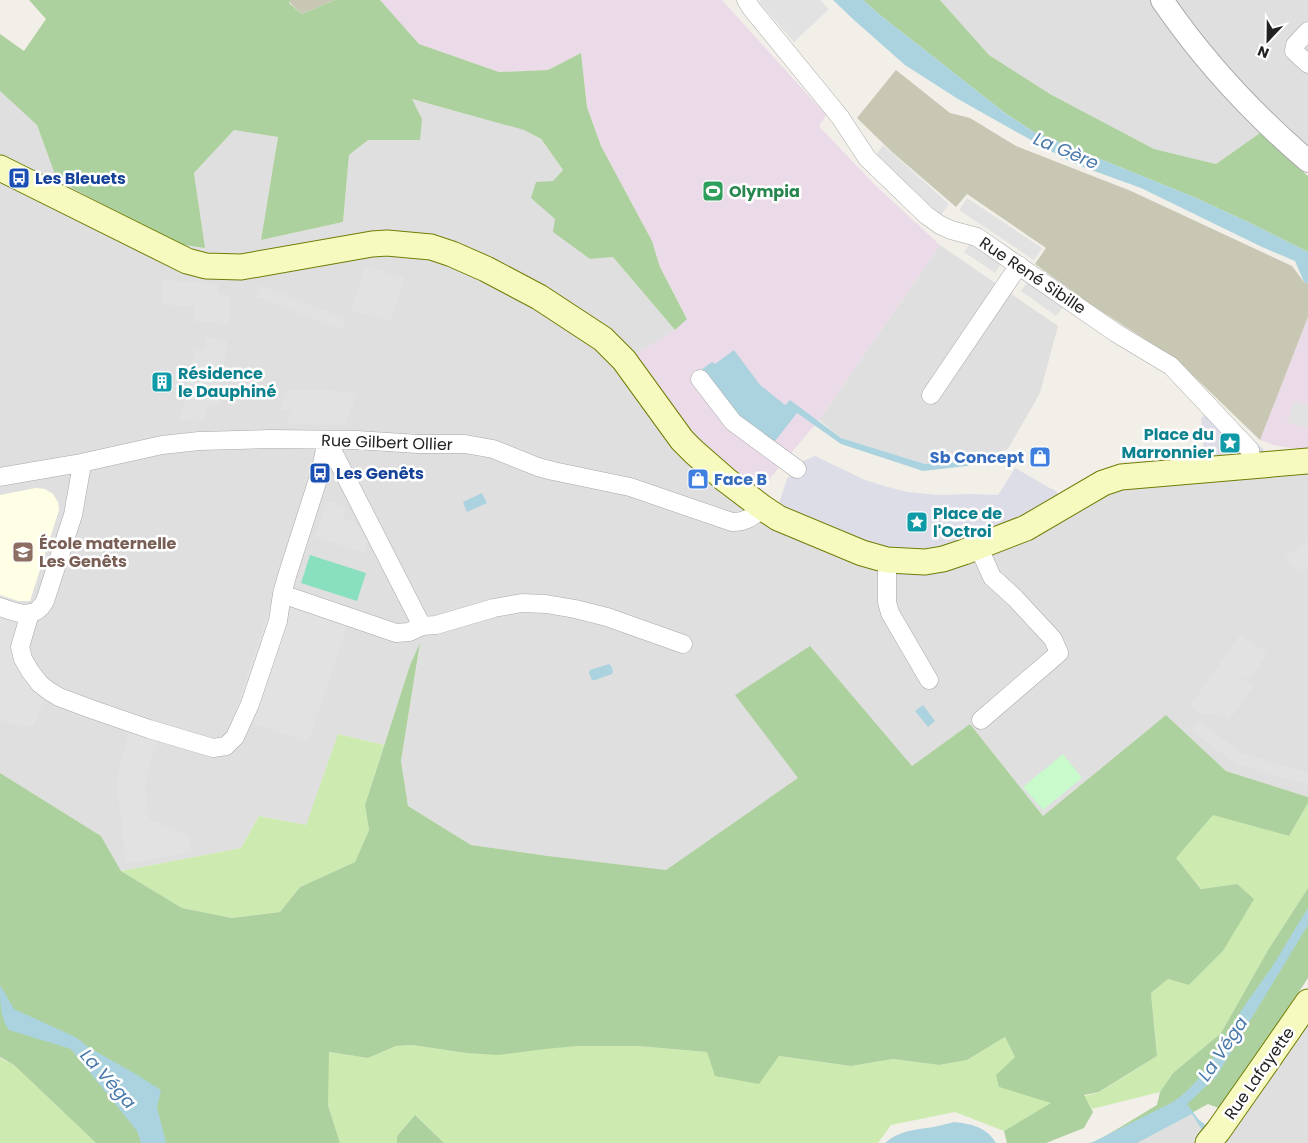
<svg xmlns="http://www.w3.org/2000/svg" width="1308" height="1143" viewBox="0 0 1308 1143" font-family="Poppins,sans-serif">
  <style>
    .residential { fill: #e0dfdf }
    .industrial { fill: #ebdbe8 }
    .education { fill: #ffffe5 }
    .construction { fill: #c7c7b4 }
    .grass { fill: #cdebb0 }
    .forest { fill: #add19e }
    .park { fill: #c8facc }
    .pitch { fill: #88e0be }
    .parking { fill: #e2e2e2 }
    .plaza { fill: #dddde8 }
    .water { fill: #aad3df }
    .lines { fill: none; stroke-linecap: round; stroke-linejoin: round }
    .minor-casing { stroke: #a9a9a9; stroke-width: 19 }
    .tertiary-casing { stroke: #a9a9a9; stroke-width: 24 }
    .secondary-casing { stroke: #707d05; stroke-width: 27 }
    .minor { stroke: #fff; stroke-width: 18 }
    .tertiary { stroke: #fff; stroke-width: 22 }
    .secondary { stroke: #f7fabf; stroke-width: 25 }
    .labels { text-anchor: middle; stroke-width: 5; stroke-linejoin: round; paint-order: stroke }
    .transit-label { font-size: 16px; font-weight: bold; fill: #164399; stroke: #fff; text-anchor: start }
    .leisure-label { font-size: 16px; font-weight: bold; fill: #27864d; stroke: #fff; text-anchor: start }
    .street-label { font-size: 16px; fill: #222; stroke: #fff }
    .culture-label { font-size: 16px; font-weight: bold; fill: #0d838f; stroke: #fff; text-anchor: start }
    .shop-label { font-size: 16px; font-weight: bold; fill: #366cbe; stroke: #fff; text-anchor: end }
    .education-label { font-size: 16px; font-weight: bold; fill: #785e54; stroke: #fff; text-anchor: start }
    .water-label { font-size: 18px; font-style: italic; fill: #4a7aab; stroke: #fff }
  </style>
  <rect width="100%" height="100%" fill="#f2efe9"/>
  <path class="residential" d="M940 0H1308V152L1276 122 1216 164 1154 149 1050 94 989 55Z
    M0 91 37 125 57 180 205 248 194 173 234 130 278 137 261 240 343 222 349 155 368 140 411 99 525 130 541 140 563 170 553 181 555 219 590 259 613 257 675 330 632 357 760 490 786 508 884 549 1103 483 1308 461V797L1226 771 1166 715 1043 816 970 724 912 766 809 647 735 695 799 778 666 870 548 856 471 845 408 806 401 761 420 645 410 665 384 745 338 734 307 825 259 816 241 848 121 871 101 836 0 773Z
    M940 245 1058 326 1040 393 1008 449 993 454 960 462 925 464 841 438 819 420Z
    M1308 1017V1143H1137L1192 1114 1202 1129 1206 1125 1225 1140Z"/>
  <path class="industrial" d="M380 0H722L826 115 819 126 875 185 940 245 819 420 760 490 696 442 631 357 675 330 687 318 660 267 652 241 601 146 587 107 581 53 548 70 499 72 419 44Z
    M1308 317V448L1297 449 1273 445 1260 440Z"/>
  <path class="education" d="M36 488 45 489 53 494 58 502 59 510 30 601H18L0 595V495Z"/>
  <path class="construction" d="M290 0H335L302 14 289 2Z
    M896 70 950 113 970 118 1016 146 1131 191 1292 266 1304 282 1308 284V317L1260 440 1176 359 1090 304 1035 264 1046 248 967 194 956 207 892 152 857 118Z"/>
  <path class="grass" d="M338 734 384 745 365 805 369 830 355 862 300 887 280 912 232 918 182 908 121 871 241 848 259 816 306 825Z
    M1308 803V888L1268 950 1221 1033 1173 1073 1160 1092 1092 1109 1084 1096 1100 1092 1157 1056 1151 993 1168 979 1189 985 1223 951 1237 884 1202 889 1175 858 1213 814 1289 836Z
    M1005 1037 1015 1057 997 1075 1052 1103 1004 1131 955 1112 891 1125 878 1143H444L415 1115 397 1136V1143H340L328 1105V1052L368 1058 396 1046 412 1045 466 1053 578 1046H637L707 1052 779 1056 851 1066 893 1059 939 1065 967 1060Z
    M0 1058 14 1065 96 1143H0Z"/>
  <path class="forest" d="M29 0H290L289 3 302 14 335 0H380L419 44 499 72 548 70 581 53 587 107 601 146 652 241 660 267 687 319 675 330 613 257 590 259 553 232 555 219 531 198 536 182 553 181 563 170 541 139 524 130 412 99 422 119 420 140H368L349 155 343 222 261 240 278 137 234 130 194 173 205 248 184 245 159 234 57 180 37 125 0 91V34L24 51 46 19Z
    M863 0H940L989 55 1050 94 1154 149 1216 164 1260 133 1308 176V252L1248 222 1196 198 1034 132 1005 113 880 15Z
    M420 643 401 761 408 806 471 845 548 856 666 870 798 778 735 695 810 646 912 766 970 724 1043 816 1166 715 1226 771 1308 797V803L1289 836 1213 815 1176 858 1201 889 1237 884 1254 899 1223 951 1189 985 1168 979 1151 993 1157 1056 1099 1092 1084 1095 1093 1112 1084 1128 1046 1143H1007L1004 1131 1051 1103 999 1087 996 1075 1015 1057 1005 1037 967 1060 939 1065 893 1059 851 1066 779 1056 759 1084 715 1076 707 1052 637 1046H578L545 1049 498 1055 466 1053 412 1045 396 1046 368 1058 329 1052 328 1105 340 1143H96L14 1065 0 1057V773L101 836 121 871 182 908 232 918 280 912 300 887 355 862 369 830 365 805 410 665Z
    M1308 888V978L1221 1109 1208 1104 1137 1143H1090L1099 1140 1157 1105 1160 1092 1173 1073 1221 1033 1268 950Z
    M415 1115 444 1143H397V1136Z"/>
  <path class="park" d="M1063 754 1082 778 1043 810 1023 787Z"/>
  <path class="pitch" d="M310 555 366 573 357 601 301 583Z"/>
  <path class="parking" d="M761 0H820L829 9 794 42 759 2Z
    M883 145 949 204 941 215 875 156Z
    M967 198 1042 248 1034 260 959 210Z
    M971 242 1001 264 995 273 964 252Z
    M366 266 404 278 390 322 351 310Z
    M163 280 218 284V294L231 296 228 324 193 321 195 307 161 304Z
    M1028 281 1064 306 1056 316 1021 291Z
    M260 285 346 319 342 330 255 296Z
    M207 338 227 340 219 406 207 404 205 421 180 420 195 349 203 351Z
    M288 389 358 392 345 425 286 424 292 410H279Z
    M1294 401 1308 406V428L1287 422Z
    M327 501 346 507 342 518 356 522 368 542 364 553 315 537Z
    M1308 542V569L1298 572 1285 557Z
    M272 601 347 626 308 742 233 717Z
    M0 617 18 622 46 696 33 726 12 724 0 720Z
    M1240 635 1267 653 1253 676 1243 679 1253 686 1229 721 1220 714H1201L1190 706Z
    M1199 721 1241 753 1308 773V785L1236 764 1192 731Z
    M130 729 159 737 147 773 145 789 147 811 151 820 186 834 192 852 126 864 117 785 119 770Z"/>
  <path class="plaza" d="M1218 405 1267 453 1204 478 1203 433 1201 418Z
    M815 456 863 479 884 486 908 492 938 495 972 494 998 495 1015 468 1048 487 1056 491 1074 515 1037 537 965 567 939 575 921 578 900 576 876 572 770 530 787 479 801 462Z"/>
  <path class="water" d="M833 0H863L880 15 1005 113 1034 132 1196 198 1248 222 1308 252V284L1304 282 1295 261 1262 247 1141 188 1075 164 1013 130 958 99 905 65 854 20Z
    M734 350 760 385 785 405 790 400 841 438 925 464 960 462 993 454V456L967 466 923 471 841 444 797 413 772 445 731 413 701 370 712 362 715 364Z
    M482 493 487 503 467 512 463 502Z
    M609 664C612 666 614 672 612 674L595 680H592L589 673 590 670Z
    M923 705 935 721 928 727 915 711Z
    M1308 908V925L1216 1077 1187 1104 1199 1120 1206 1125 1202 1130 1192 1114 1137 1143H1091L1173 1102C1205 1081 1221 1043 1241 1011 1250 997 1260 984 1270 970 1283 950 1295 928 1308 908Z
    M0 985 14 1009 73 1036 81 1041 88 1047 134 1073 161 1090 157 1107 166 1143H141L137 1131 71 1049 9 1030C0 1018 0 1000 0 985Z
    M954 1122C972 1124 986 1127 996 1143H885C898 1132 910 1130 927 1128 936 1127 945 1124 954 1122Z"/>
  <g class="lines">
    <g class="minor-casing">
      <path id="minor" d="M746 0 751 8 840 117 867 158 926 215 940 225 951 230 977 237 1116 333 1171 366 1250 450 1253 467
        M1308 31 1295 45 1294 51 1308 64
        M700 379 733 422 797 469
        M931 395 1019 265
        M327 440 320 473 287 576 282 594 396 633 409 632 422 626 436 625 494 608 522 603 546 604 575 609 607 617 683 644
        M327 440 422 626
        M0 477 81 463 162 445 199 441 270 439 357 440 418 444H465L493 449 538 467 553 471 630 487 732 522C746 522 752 517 763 508
        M978 546 992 577 1015 598 1053 639 1059 653 981 720
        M887 560V602L890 613 929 680
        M0 607C18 613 34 621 45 601L73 515 81 470V463
        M30 613 20 647 23 659 30 671 40 684 49 691 59 697 91 709 149 729 213 748 226 746 235 737 250 704 278 621 282 594"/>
    </g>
    <g class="tertiary-casing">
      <path id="tertiary" d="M1162 0C1203 60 1253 114 1308 161"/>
    </g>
    <g class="secondary-casing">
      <path id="secondary" d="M0 168 187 261 206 266 241 267 372 244 387 243 431 247 452 254 486 269 539 297 603 339 624 360 682 440 694 452 726 480 763 508 778 518 862 553 887 560 925 562 943 559 964 552 1026 528 1103 483 1121 477 1308 461
        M1208 1143 1218 1131 1258 1074 1308 1002"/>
    </g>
    <use href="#minor" class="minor"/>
    <use href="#tertiary" class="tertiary"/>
    <use href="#secondary" class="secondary"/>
  </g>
  <defs>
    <g id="bus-square" transform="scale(1.125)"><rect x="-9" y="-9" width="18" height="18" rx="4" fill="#1a4fb4" stroke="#fff"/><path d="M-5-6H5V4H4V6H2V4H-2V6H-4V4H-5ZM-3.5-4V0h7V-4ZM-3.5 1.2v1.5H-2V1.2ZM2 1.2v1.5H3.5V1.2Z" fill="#fff"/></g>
    <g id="stadium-square" transform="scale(1.125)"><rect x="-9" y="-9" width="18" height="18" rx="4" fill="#2e9e5b" stroke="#fff"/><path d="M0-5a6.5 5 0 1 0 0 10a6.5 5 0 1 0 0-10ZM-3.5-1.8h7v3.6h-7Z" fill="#fff"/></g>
    <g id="building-square" transform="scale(1.125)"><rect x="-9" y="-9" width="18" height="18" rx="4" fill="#0f9aa8" stroke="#fff"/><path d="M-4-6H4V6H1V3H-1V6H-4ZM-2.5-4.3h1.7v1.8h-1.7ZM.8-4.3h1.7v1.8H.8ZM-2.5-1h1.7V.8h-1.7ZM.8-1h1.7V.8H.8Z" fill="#fff"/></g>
    <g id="sight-square" transform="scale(1.125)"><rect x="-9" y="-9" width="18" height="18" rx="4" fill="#0f9aa8" stroke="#fff"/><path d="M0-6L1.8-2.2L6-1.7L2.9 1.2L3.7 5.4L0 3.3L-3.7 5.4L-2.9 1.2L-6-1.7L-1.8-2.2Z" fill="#fff"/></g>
    <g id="shop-square" transform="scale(1.125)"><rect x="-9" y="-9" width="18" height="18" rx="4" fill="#3f7fe0" stroke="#fff"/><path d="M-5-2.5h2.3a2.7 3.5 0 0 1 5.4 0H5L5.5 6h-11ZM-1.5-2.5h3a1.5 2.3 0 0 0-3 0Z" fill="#fff"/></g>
    <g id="school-square" transform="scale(1.125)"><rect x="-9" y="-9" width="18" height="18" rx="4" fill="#8d6e63" stroke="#fff"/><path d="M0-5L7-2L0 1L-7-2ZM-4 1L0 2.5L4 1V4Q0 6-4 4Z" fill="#fff"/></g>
  </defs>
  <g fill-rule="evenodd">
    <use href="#bus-square" x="19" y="178"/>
    <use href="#stadium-square" x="713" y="191"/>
    <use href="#building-square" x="162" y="382"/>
    <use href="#sight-square" x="1230" y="443"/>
    <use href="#shop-square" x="1040" y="457"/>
    <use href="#bus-square" x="320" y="473"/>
    <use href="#shop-square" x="698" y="479"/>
    <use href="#sight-square" x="917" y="522"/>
    <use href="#school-square" x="23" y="552"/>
  </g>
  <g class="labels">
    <g class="transit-label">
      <text x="35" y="184">Les Bleuets</text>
      <text x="336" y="479">Les Genêts</text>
    </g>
    <g class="leisure-label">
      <text x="729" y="197">Olympia</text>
    </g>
    <g class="street-label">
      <text transform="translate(1033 275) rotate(34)" y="6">Rue René Sibille</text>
      <text transform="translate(387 442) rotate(2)" y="6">Rue Gilbert Ollier</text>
      <text transform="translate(1259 1073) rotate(-55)" y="6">Rue Lafayette</text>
    </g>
    <g class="culture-label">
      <text x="178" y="379">Résidence<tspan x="178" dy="18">le Dauphiné</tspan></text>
      <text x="1214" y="440" text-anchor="end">Place du<tspan x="1214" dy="18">Marronnier</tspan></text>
      <text x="933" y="519">Place de<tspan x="933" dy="18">l'Octroi</tspan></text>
    </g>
    <g class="shop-label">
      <text x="1024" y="463">Sb Concept</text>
      <text x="714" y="485" text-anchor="start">Face B</text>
    </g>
    <g class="education-label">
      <text x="39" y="549">École maternelle<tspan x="39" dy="18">Les Genêts</tspan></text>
    </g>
    <g class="water-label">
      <text transform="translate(1066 151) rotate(23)" y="6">La Gère</text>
      <text transform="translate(1223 1049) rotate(-56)" y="6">La Véga</text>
      <text transform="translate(108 1079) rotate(48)" y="6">La Véga</text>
    </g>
  </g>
  <g transform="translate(1268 40) rotate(202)" stroke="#ffffff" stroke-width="4" paint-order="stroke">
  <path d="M0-4L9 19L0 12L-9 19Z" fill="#222222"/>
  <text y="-8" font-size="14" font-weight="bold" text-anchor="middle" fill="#222222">N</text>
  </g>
</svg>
